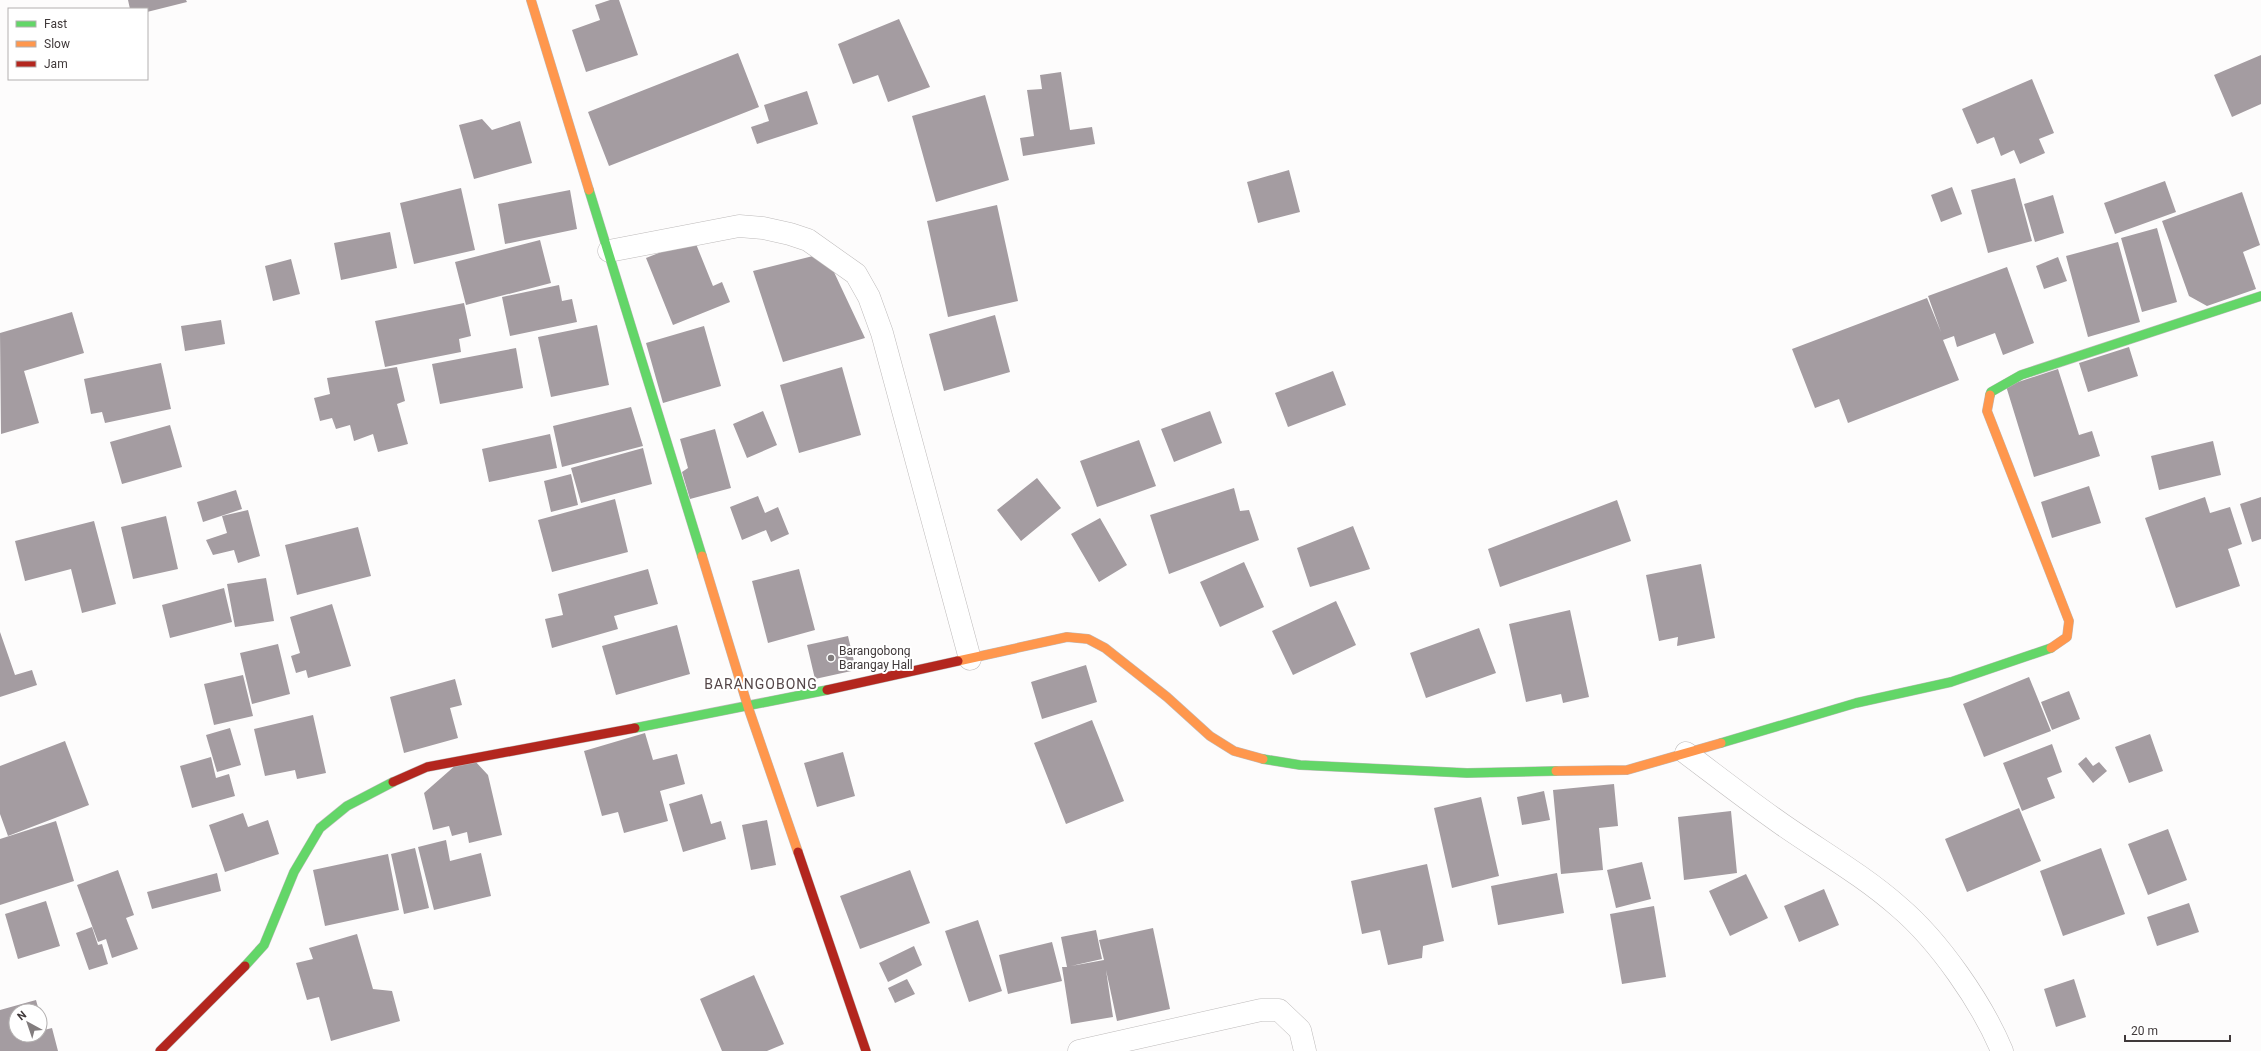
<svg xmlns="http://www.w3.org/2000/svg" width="2261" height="1051" viewBox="0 0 2261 1051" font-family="Roboto,sans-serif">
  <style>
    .building { fill: #a49ca1 }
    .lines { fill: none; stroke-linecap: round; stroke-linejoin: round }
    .street-casing { stroke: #bebbbb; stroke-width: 23 }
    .fast-casing { stroke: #bebbbb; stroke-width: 10 }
    .slow-casing { stroke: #bebbbb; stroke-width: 10 }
    .jam-casing { stroke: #bebbbb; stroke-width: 10 }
    .street { stroke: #fff; stroke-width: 22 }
    .fast { stroke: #63d668; stroke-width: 9 }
    .slow { stroke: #ff974d; stroke-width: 9 }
    .jam { stroke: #b3261e; stroke-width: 9 }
    .poi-dot { fill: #827d7e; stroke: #fff; stroke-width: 1.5 }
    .labels { text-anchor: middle; stroke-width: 4; stroke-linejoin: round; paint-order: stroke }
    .poi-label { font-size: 12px; fill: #40393a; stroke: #fff; text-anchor: start }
    .quarter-label { font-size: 14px; letter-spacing: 1px; fill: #544648; stroke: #fff }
  </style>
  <rect width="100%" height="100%" fill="#fdfcfc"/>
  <path class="building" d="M128 0H186L187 2 147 12V9H130Z
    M610 0H619L638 55 586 72 572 30 600 20 595 5Z
    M899 19 930 87 888 102 878 75 853 84 838 44Z
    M738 53 759 107 609 166 588 112Z
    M2261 55V104L2232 117 2214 75Z
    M1061 72 1070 130 1092 127 1095 144 1023 156 1020 138 1034 136 1027 90 1042 89 1040 75Z
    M2032 79 2054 133 2039 139 2045 153 2020 164 2014 150 2001 156 1994 137 1977 144 1962 109Z
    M807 91 818 124 757 144 751 127 769 121 764 105Z
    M985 95 1009 180 936 202 912 116Z
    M482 119 492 130 520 121 532 163 474 179 459 125Z
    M1289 170 1300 212 1258 223 1247 182Z
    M2015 178 2032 241 1988 253 1971 190Z
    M2165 181 2176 212 2115 234 2104 203Z
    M1952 187 1962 214 1941 222 1931 195Z
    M461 188 475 250 414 264 400 203Z
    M570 190 577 229 505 244 498 204Z
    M2242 192 2260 245 2243 252 2256 289 2207 306 2189 296 2162 221Z
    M2053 195 2064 233 2035 242 2024 204Z
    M997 205 1018 301 948 317 927 221Z
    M2157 228 2177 302 2142 312 2121 238Z
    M390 232 397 268 341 280 334 243Z
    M694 239 713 286 722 282 730 302 673 325 646 258Z
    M540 240 551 283 466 305 455 262Z
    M2118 242 2140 322 2088 337 2066 256Z
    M825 253 865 338 783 362 753 271Z
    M2058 257 2067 281 2044 289 2036 266Z
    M291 259 300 294 273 301 265 266Z
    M2007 267 2034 343 2003 355 1995 333 1957 347 1954 336 1943 340 1959 380 1848 423 1839 399 1815 408 1792 349 1927 298 1941 332 1928 296Z
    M559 285 562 301 572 299 577 322 510 336 502 297Z
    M464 303 471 336 459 339 461 352 385 367 375 321Z
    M72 312 84 353 24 371 39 423 1 434 0 333Z
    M995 315 1010 372 944 391 929 334Z
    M221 320 225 344 185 351 181 326Z
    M597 325 609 385 551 397 538 337Z
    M704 326 721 386 663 403 646 343Z
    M2129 347 2138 376 2088 392 2079 363Z
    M516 348 523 388 440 404 432 364Z
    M161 363 171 409 105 423 102 412 91 414 84 379Z
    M397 367 405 401 397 404 408 444 378 452 373 434 354 441 350 425 336 429 332 418 320 421 314 398 330 394 327 378Z
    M842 367 861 435 799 453 780 385Z
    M2058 369 2079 435 2092 431 2100 456 2034 477 2006 386Z
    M1333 371 1346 405 1288 427 1275 393Z
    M631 407 643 446 562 467 553 426Z
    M763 411 777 445 747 458 733 424Z
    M1210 411 1222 443 1174 462 1161 429Z
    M170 425 182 467 122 484 110 442Z
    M715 429 731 488 690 499 682 472 688 468 680 439Z
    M550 434 557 468 489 482 482 449Z
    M1139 440 1156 486 1097 507 1080 461Z
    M2213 441 2221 475 2159 490 2151 456Z
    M643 448 652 484 581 503 571 468Z
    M571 474 578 505 551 512 544 481Z
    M1037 478 1061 508 1021 541 997 510Z
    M2089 486 2101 523 2052 538 2041 502Z
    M1234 488 1240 511 1249 510 1259 540 1169 574 1150 515Z
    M236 490 242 509 203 522 197 502Z
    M758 496 765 513 778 507 789 534 771 542 766 530 742 540 730 507Z
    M2205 497 2210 513 2230 507 2242 544 2228 549 2240 586 2176 608 2145 518Z
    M2261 497V539L2252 542 2240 504Z
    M615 499 628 552 552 572 538 520Z
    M1617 500 1631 541 1500 587 1488 549Z
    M248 510 260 556 238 563 234 550 213 555 206 540 227 533 222 516Z
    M166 516 178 569 133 579 121 527Z
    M1100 518 1127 565 1099 582 1071 534Z
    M94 521 116 604 82 613 71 569 25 581 15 541Z
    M1353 526 1370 569 1310 587 1297 548Z
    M358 527 371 576 297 595 285 545Z
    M1244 562 1264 607 1220 627 1200 582Z
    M1701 564 1715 638 1677 646 1678 637 1659 641 1646 575Z
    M648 569 658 604 614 616 618 629 552 648 545 619 563 615 558 594Z
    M799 569 815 630 768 643 752 581Z
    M266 578 274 621 235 627 227 584Z
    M224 588 232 622 170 638 162 605Z
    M1336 601 1356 645 1293 675 1272 631Z
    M332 604 351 666 308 678 306 670 296 673 291 656 300 653 290 617Z
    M1570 610 1589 697 1563 703 1561 694 1526 702 1509 624Z
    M677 625 690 674 616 695 602 646Z
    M1479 628 1496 673 1426 698 1410 653Z
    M0 632 15 675 32 670 37 685 0 697Z
    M848 636 856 670 815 679 807 645Z
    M278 644 290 694 252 704 240 653Z
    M1086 665 1097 702 1042 719 1031 682Z
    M243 675 253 716 214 725 204 684Z
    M2029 677 2051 731 1984 757 1963 704Z
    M455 679 462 705 450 708 458 738 404 753 390 697Z
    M2069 691 2080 719 2052 730 2041 702Z
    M313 715 326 773 297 779 295 770 265 776 254 729Z
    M1092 720 1124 801 1066 824 1034 743Z
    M230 728 241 765 217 772 206 735Z
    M645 733 653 760 677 754 685 784 660 791 668 821 624 833 618 812 602 816 584 751Z
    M2150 734 2163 771 2129 783 2115 747Z
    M65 741 89 805 8 836 0 814V766Z
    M2052 744 2062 772 2047 778 2055 798 2022 811 2003 763Z
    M843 752 855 796 817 807 804 763Z
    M211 757 216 778 229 774 235 796 192 808 180 766Z
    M2086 757 2093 766 2099 762 2107 771 2093 783 2078 764Z
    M474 760 488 775 502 835 469 843 467 832 452 836 449 826 433 830 424 793 457 764Z
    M1614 784 1618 826 1599 828 1603 870 1561 874 1553 790Z
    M1544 791 1550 820 1522 825 1517 797Z
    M702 794 711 824 721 821 726 839 683 852 669 804Z
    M1481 797 1499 876 1452 888 1434 808Z
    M2019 808 2041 861 1967 892 1945 839Z
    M1731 811 1737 873 1684 880 1678 817Z
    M243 813 248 827 268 820 279 854 225 872 209 825Z
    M767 820 776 865 751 870 742 825Z
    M56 821 74 881 0 905V839Z
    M2168 829 2187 880 2148 895 2128 844Z
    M446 840 450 861 481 853 491 896 434 910 418 847Z
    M415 848 429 908 404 914 391 854Z
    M2101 848 2125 914 2063 936 2040 871Z
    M388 854 399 910 325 926 313 870Z
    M1642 862 1651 899 1616 908 1607 870Z
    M1427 864 1444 941 1423 946 1422 958 1388 965 1380 930 1362 934 1351 881Z
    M118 870 134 915 126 918 138 949 112 958 106 939 98 942 77 885Z
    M910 870 930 923 860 949 840 896Z
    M217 873 221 891 152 909 147 892Z
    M1557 873 1564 913 1498 925 1491 886Z
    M1746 874 1768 918 1730 936 1709 891Z
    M1824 889 1839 925 1799 942 1784 906Z
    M46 901 60 946 18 959 5 914Z
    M2189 903 2199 932 2157 946 2147 917Z
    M1654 906 1666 977 1622 984 1610 914Z
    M978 920 1002 991 969 1002 945 931Z
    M92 927 98 945 102 944 108 964 89 970 76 933Z
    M1153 928 1170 1009 1117 1021 1106 970 1113 1017 1071 1024 1062 967H1067L1061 937 1096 930 1102 959 1071 966 1104 960 1099 940Z
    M357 934 373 989 392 991 400 1021 331 1041 319 997 307 1000 296 963 313 959 309 948Z
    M1052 942 1062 981 1008 994 999 955Z
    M914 946 922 965 888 982 879 963Z
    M754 975 784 1044 767 1051H722L700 999Z
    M907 979 915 994 895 1003 888 988Z
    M2074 979 2086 1017 2056 1027 2044 989Z
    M36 1000 39 1011H16V1035H40V1017L44 1030 52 1028 58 1051H0V1010Z"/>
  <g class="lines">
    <g class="street-casing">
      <path id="street" d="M609 251 739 226 763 228 790 234 808 240 856 274 869 297 882 333 970 659
        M1686 753C1718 777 1750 802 1783 825 1822 852 1864 876 1899 907 1939 941 1982 1003 2002 1051
        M1079 1051 1261 1010H1279L1300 1030 1305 1051"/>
    </g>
    <g class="fast-casing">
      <path id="fast" d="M589 190 702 556
        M1990 395 1991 392 2021 375 2261 296
        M635 728 827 690
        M1721 743 1856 703 1951 682 2051 648
        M1263 759 1300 765 1467 773 1556 771
        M245 966 264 945 294 872 320 828 347 806 393 782"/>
    </g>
    <g class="slow-casing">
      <path id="slow" d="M531 0 589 190
        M1990 395 1987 411 2069 621 2067 637 2051 648
        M702 556 748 707 798 852
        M958 661 1067 637 1088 639 1105 648 1167 697 1210 736 1234 751 1263 759
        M1556 771 1627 770 1721 743"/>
    </g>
    <g class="jam-casing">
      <path id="jam" d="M827 690 958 661
        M393 782 427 767 635 728
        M798 852 866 1051
        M160 1051 245 966"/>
    </g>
    <use href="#street" class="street"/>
    <use href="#fast" class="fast"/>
    <use href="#slow" class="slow"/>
    <use href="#jam" class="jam"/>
  </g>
  <circle class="poi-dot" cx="831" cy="658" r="4"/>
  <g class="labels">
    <g class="poi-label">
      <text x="839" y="655">Barangobong<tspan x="839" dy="14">Barangay Hall</tspan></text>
    </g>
    <g class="quarter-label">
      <text x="761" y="689">BARANGOBONG</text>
    </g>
  </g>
  <rect x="8" y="8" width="140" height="72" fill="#ffffff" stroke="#b3b0b0"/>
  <rect x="16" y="21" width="20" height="6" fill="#63d668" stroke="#b3b0b0"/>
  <text x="44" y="28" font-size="12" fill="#40393a">Fast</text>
  <rect x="16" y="41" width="20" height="6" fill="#ff974d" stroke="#b3b0b0"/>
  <text x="44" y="48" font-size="12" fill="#40393a">Slow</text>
  <rect x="16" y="61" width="20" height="6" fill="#b3261e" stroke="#b3b0b0"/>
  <text x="44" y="68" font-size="12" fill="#40393a">Jam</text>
  <g transform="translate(28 1023) rotate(320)"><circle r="19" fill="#ffffff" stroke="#b3b0b0"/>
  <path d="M0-3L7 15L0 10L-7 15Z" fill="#827d7e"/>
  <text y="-6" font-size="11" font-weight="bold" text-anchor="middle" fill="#40393a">N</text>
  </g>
  <path d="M2125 1035v6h105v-6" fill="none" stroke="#40393a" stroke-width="2"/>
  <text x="2131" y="1035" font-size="12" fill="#40393a" stroke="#ffffff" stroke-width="3" paint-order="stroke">20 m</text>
</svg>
